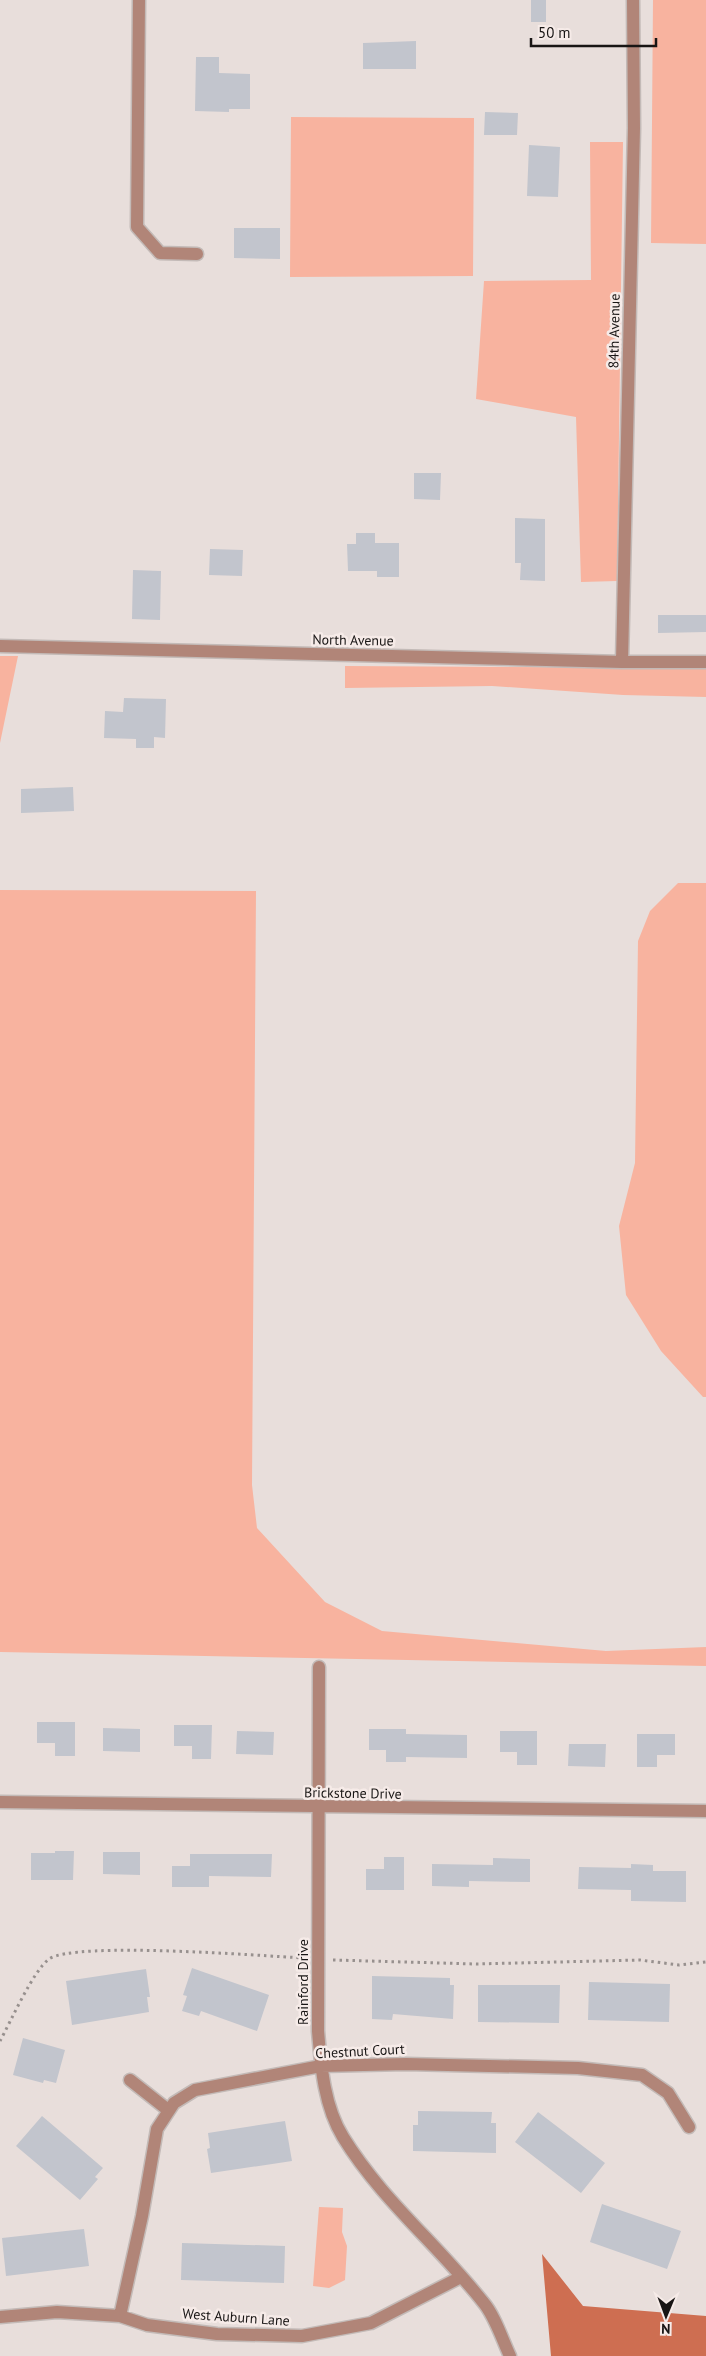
<svg xmlns="http://www.w3.org/2000/svg" width="706" height="2356" viewBox="0 0 706 2356" font-family="'PT Sans',sans-serif">
  <style>
    .green { fill: #f8b39f }
    .water { fill: #ce6e51 }
    .building { fill: #c2c5cd }
    .lines { fill: none; stroke-linecap: round; stroke-linejoin: round }
    .minor-casing { stroke: #c3bab7; stroke-width: 15 }
    .path { stroke: #97908e; stroke-width: 3; stroke-dasharray: 2.5 4; stroke-linecap: butt }
    .minor { stroke: #b18578; stroke-width: 12 }
    .labels { text-anchor: middle; stroke-width: 5; stroke-linejoin: round; paint-order: stroke }
    .street-label { font-size: 14px; fill: #181514; stroke: #f6ebe8 }
  </style>
  <rect width="100%" height="100%" fill="#e8dedb"/>
  <path class="green" d="M653 0H706V244L651 243Z
    M291 117 474 118 473 276 290 277Z
    M590 142H623L617 581 581 582 576 417 476 399 484 281 591 280Z
    M0 656H18L0 743Z
    M345 666 706 668V697L623 695 492 686 345 688Z
    M678 883H706V1397H703L661 1351 626 1295 619 1226 635 1163 638 941 650 911Z
    M0 890 256 891 252 1485 257 1528 325 1602 382 1631 606 1651 706 1647V1666L0 1652Z
    M319 2207 343 2208 342 2232 347 2246 345 2280 329 2288 313 2286Z"/>
  <path class="water" d="M542 2254 583 2306 706 2316V2356H551Z"/>
  <path class="building" d="M531 0H546V22H531Z
    M416 41V69H363V43Z
    M196 57H219V73L250 74V109H229V112L195 111Z
    M485 112 518 113 517 135H484Z
    M529 145 560 147 558 197 527 196Z
    M234 228H280V259L234 258Z
    M414 473H441L440 500 414 499Z
    M515 518 545 519V581L520 580 521 563H515Z
    M356 533H375V543H399V577H377V571H348L347 544H356Z
    M210 549 243 550 242 576 209 575Z
    M133 570 161 571 160 620 132 619Z
    M658 615H706V632L658 633Z
    M124 698 166 699 165 738 154 737V748H136V739L104 738 105 711 123 712Z
    M73 787 74 811 21 813V789Z
    M37 1722H75V1756H55V1743H37Z
    M174 1725H212L211 1759H192V1746H174Z
    M103 1728 140 1729V1752L103 1751Z
    M369 1729H406V1734L467 1735V1758L406 1757V1762H386V1750H369Z
    M237 1731 274 1732 273 1755 236 1754Z
    M500 1731H537V1765H517V1752H500Z
    M637 1734H675V1755H657V1767H637Z
    M569 1744H606L605 1767 568 1766Z
    M55 1851H74L73 1880H31V1853H55Z
    M103 1852H140V1875L103 1874Z
    M190 1854H272L271 1877 209 1876V1887H172V1866H190Z
    M384 1857H404V1890H366V1869H384Z
    M493 1858 530 1859V1882L469 1881V1887L432 1886V1864L493 1865Z
    M631 1864 653 1865V1871H686V1902L631 1901V1890L578 1889 579 1867 631 1868Z
    M192 1968 269 1995 257 2031 201 2011 199 2016 182 2011 187 1996 183 1995Z
    M146 1969 150 1997H147L149 2012 72 2025 66 1981Z
    M372 1976 450 1978V1985H454L453 2019 393 2014 392 2020 372 2019Z
    M589 1982 670 1984 669 2022 588 2020Z
    M478 1985H560L559 2023 478 2022Z
    M23 2038 65 2050 56 2083 44 2080 43 2083 13 2075Z
    M418 2111 492 2112 491 2123H496V2153L413 2151V2125H418Z
    M538 2112 605 2163 581 2193 515 2142Z
    M42 2116 103 2168 95 2177 98 2179 80 2200 16 2146Z
    M285 2121 292 2161 211 2173 207 2149 210 2148 208 2133Z
    M602 2204 681 2231 667 2269 590 2242Z
    M84 2229 89 2266 6 2276 2 2238Z
    M182 2243 285 2246 284 2283 181 2280Z"/>
  <g class="lines">
    <g class="minor-casing">
      <path id="minor" d="M139 0 137 227 160 253 197 254
        M0 646 622 662H706
        M622 662 634 128 633 0
        M319 1667 318 2031C321 2066 324 2106 343 2137 381 2199 438 2245 483 2302 495 2316 502 2339 510 2356
        M0 1802 706 1811
        M130 2080 168 2110
        M120 2316 142 2216 157 2129 174 2103 195 2090 321 2066 406 2064 578 2068 642 2075 668 2093 689 2127
        M0 2317 57 2312 120 2316 147 2325 217 2334 302 2336 371 2323 461 2277"/>
    </g>
    <path class="path" d="M333 1960 476 1964 640 1960 679 1965 706 1962
      M0 2041C11 2021 33 1971 49 1959 75 1941 263 1956 304 1958"/>
    <use href="#minor" class="minor"/>
  </g>
  <g class="labels">
    <g class="street-label">
      <text transform="translate(614 331) rotate(-89)" y="5">84th Avenue</text>
      <text transform="translate(353 640) rotate(1)" y="5">North Avenue</text>
      <text transform="translate(353 1793) rotate(1)" y="5">Brickstone Drive</text>
      <text transform="translate(303 1982) rotate(-90)" y="5">Rainford Drive</text>
      <text transform="translate(360 2051) rotate(-3)" y="5">Chestnut Court</text>
      <text transform="translate(236 2317) rotate(4)" y="5">West Auburn Lane</text>
    </g>
  </g>
  <g transform="translate(666 2316) rotate(181)" stroke="#f6ebe8" stroke-width="4" paint-order="stroke">
  <path d="M0-4L9 19L0 12L-9 19Z" fill="#181514"/>
  <text y="-8" font-size="14" font-weight="bold" text-anchor="middle" fill="#181514">N</text>
  </g>
  <path d="M531 38v8h125v-8" fill="none" stroke="#181514" stroke-width="2.5"/>
  <text x="538" y="38" font-size="15" fill="#181514" stroke="#f6ebe8" stroke-width="4" paint-order="stroke">50 m</text>
</svg>
